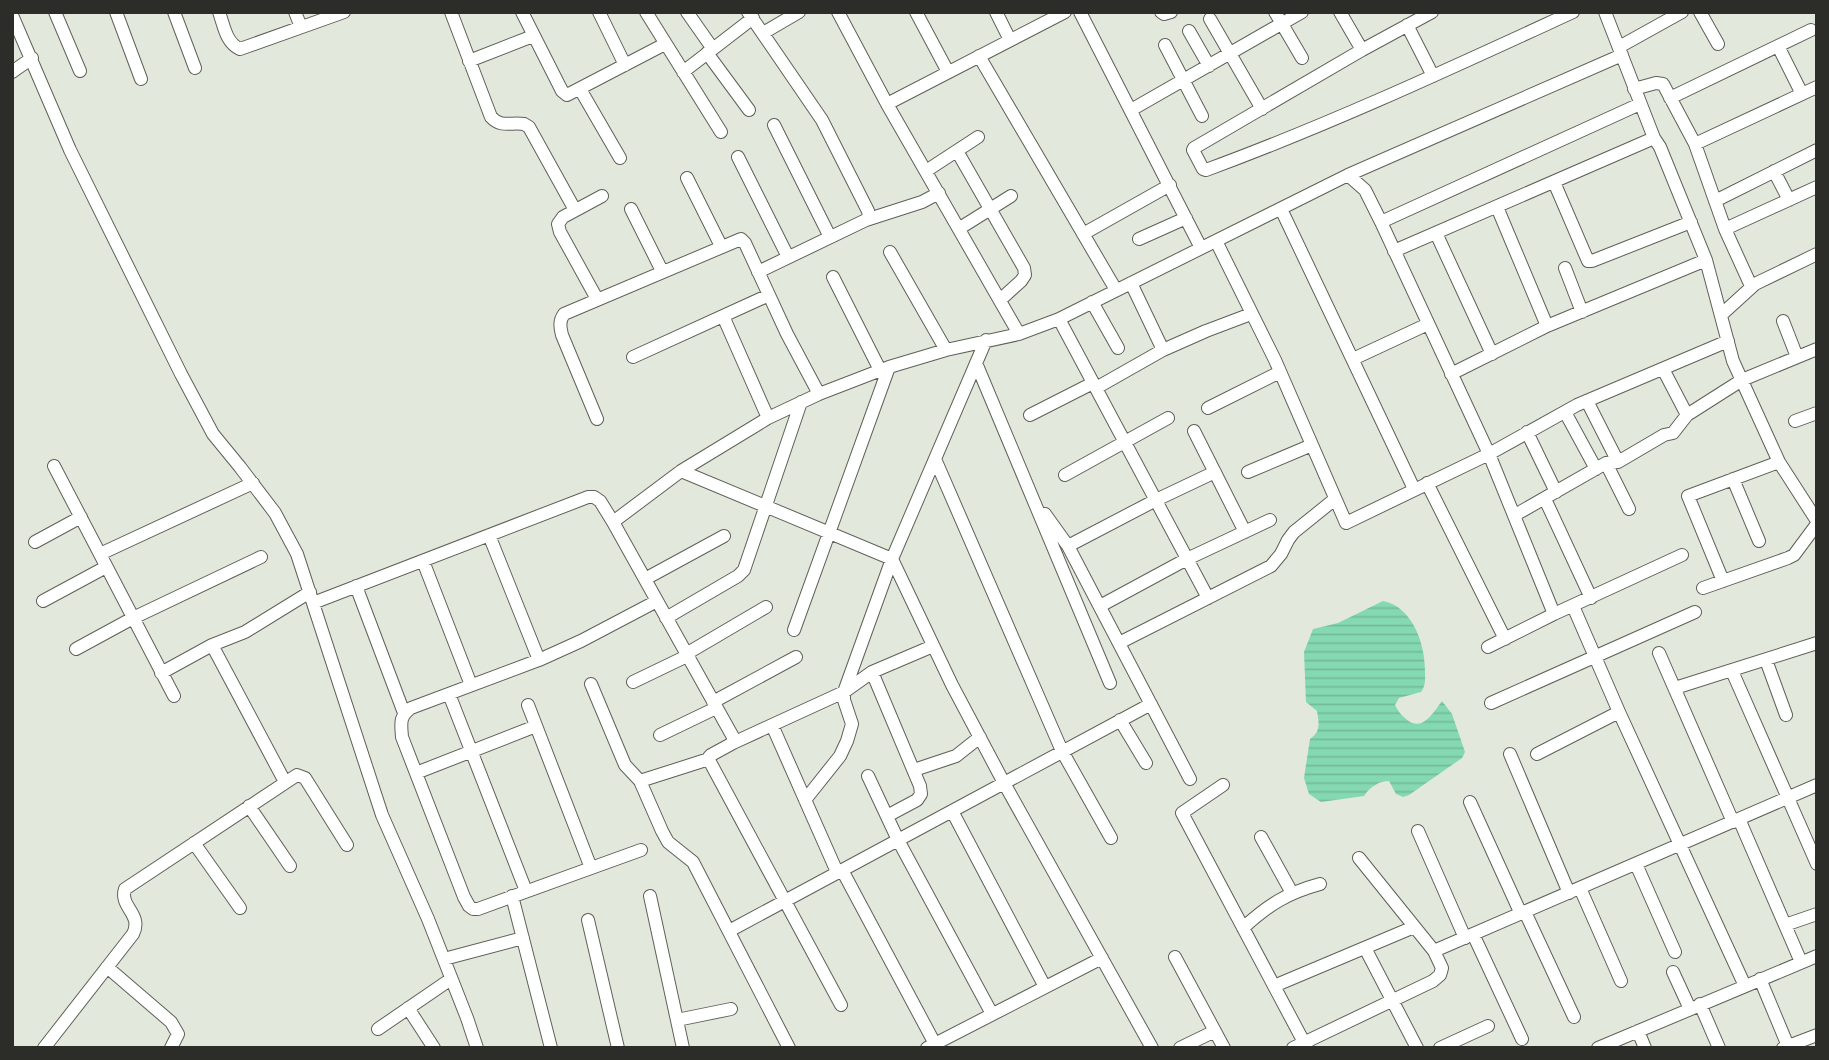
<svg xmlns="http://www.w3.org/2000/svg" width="1829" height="1060" viewBox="0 0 1829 1060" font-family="Georgia,serif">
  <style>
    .water { fill: url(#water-rules) }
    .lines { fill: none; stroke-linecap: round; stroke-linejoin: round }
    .street-casing { stroke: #5d6157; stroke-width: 14 }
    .street { stroke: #fff; stroke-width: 12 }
  </style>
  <defs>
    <pattern id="water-rules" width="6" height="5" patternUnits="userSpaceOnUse" patternTransform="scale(1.75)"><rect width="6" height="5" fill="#85d9b2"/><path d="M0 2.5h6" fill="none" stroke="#73bb99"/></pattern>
  </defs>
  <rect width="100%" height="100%" fill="#e3e8dc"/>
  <path class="water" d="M1383 601C1413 607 1425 644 1425 671 1425 679 1426 685 1421 692L1399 698 1395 705C1398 711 1401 715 1406 719 1422 733 1433 713 1442 701L1452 714 1465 752 1462 758 1409 795 1403 797 1396 794 1389 781C1379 781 1370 787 1364 796L1321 802 1309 794 1304 778 1310 739C1321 732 1319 723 1317 711L1306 702 1304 652 1313 629 1338 623Z"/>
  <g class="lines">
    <g class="street-casing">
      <path id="street" d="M55 12 80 71
        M116 12 141 79
        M174 12 195 68
        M219 12C224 26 226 43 240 49L344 12
        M295 12 301 27
        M451 12 491 117C501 128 511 122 524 124L529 127 575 210
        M522 12 562 91 567 95 665 44
        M599 12 625 65
        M646 12 721 132
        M687 12 713 49
        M748 12 822 120 868 211 869 216 866 220 758 272
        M838 12 887 104 1019 334
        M916 12 948 72
        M996 12 1010 40
        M1080 12 1201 248
        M1161 12 1164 14 1171 12
        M1275 12 1302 58
        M1340 12 1362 50
        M1432 12 1362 50 1194 148 1193 150 1203 169 1206 170C1331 124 1451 68 1573 12
        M1605 12 1654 138 1660 147 1706 260 1733 361 1779 462 1817 521
        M1700 12 1718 44
        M12 15 70 150 181 374 213 434 240 467 275 513 297 554 382 815 428 919 467 1018 477 1048
        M1210 19 1262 109
        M1407 25 1433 76
        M1189 31 1209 66
        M763 33 799 12
        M1165 45 1202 116
        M1778 46 1802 94
        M1619 47 1682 12
        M707 53 749 110
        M979 56 1116 290
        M469 61 533 36
        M12 72 32 58
        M683 72 753 18
        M580 89 620 158
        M1634 89 1656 83 1663 84 1695 144 1725 229 1751 286
        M1670 98 1811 30
        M887 104 1065 12
        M1131 110 1302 12
        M774 125 830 237
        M1695 144 1817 87
        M957 151 1024 268 1025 275 1021 281 1000 300
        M738 157 788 257
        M926 171 978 137
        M1774 171 1789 200
        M1348 175 1365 190 1381 222 1489 454 1554 614
        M687 178 721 246
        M1554 182 1588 261H1592L1691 222
        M1715 201 1817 150
        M1497 207 1547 326
        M631 209 662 271
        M1281 209 1414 489
        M866 220 922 202 939 193
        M1381 222 1640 104
        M960 228 1011 196
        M1725 229 1817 187
        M1436 233 1492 354
        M1083 234 1170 185
        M1139 239 1186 218
        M1216 241 1275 360 1346 523 1489 454 1577 405 1728 341
        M1394 251 1654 138
        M890 252 946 350
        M1565 268 1582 312
        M833 277 880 370
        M1131 283 1163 350
        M597 299 560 232 558 224 563 217 602 196
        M1092 302 1118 348
        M1721 315 1755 284 1817 254
        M723 316 768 418
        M1059 319 1208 598
        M1783 321 1797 357
        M633 357 769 295
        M1353 359 1428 324
        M976 363 1110 683
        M1663 369 1687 415
        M1451 374 1547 326 1706 260
        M1096 388 1163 350 1206 331 1251 314
        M1587 401 1618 462
        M1208 408 1280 372
        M1565 412 1596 469
        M1030 415 1093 383
        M597 419 562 335C560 327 559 321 564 314L741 239 745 243 787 334 819 394
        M1795 421 1817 413
        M1194 431 1245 532
        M1527 432 1556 492
        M935 459 1062 751 1111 838
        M1606 463 1629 509
        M54 466 174 696
        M681 471 892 559 952 685 1004 783 1152 1048
        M1248 472 1312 445
        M1065 475 1168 418
        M1733 479 1759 541
        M1427 483 1505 639
        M1545 499 1591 598
        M1045 514 1068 546 1190 779
        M1515 515 1606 463 1618 462 1664 435 1673 433 1687 415 1742 380 1817 349
        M613 522 681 471 768 418 819 394 889 367 946 350 1019 334 1059 319 1348 175 1622 55
        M489 535 539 660
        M35 542 81 517
        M1068 546 1156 500 1215 472
        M100 554 253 483
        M423 561 471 685
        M645 579 724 536
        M1723 581 1688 496 1779 462
        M356 586 404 713
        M1703 588 1788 558 1794 555 1817 524
        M43 601 106 567
        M313 603 588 497H594L600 501 613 522 733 737V743L711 755 709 757 710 762 841 1005
        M1100 606 1187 559 1270 520
        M1573 606 1619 712 1745 986
        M666 618 738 576 744 570 801 402
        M794 630 889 367
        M1119 643 1271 566 1281 554 1288 540 1294 532 1335 499
        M212 645 285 782
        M1488 647 1554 614 1682 555
        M76 649 133 618 261 557
        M1659 653 1733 822
        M686 654 766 607
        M1766 660 1786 715
        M1732 671 1817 864
        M872 672 920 786 921 794 917 800 887 816
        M161 673 212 645 245 632 310 592
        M633 682 687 656
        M591 684 625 765 640 781 662 831 668 842 693 862 789 1048
        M1675 688 1817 643
        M449 694 526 891
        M713 702 796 657
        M1491 703 1695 612
        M528 705 591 868
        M1120 720 1146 763
        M772 725 844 692 872 672 933 646
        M660 735 716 708
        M733 743 772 725 837 872
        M1510 754 1569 893
        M1537 754 1619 712
        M914 770 956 756 980 737
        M416 773 536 726
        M868 776 898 840 992 1014
        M640 781 709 759
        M1223 785 1182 813 1307 1048
        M805 800 840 756 847 741 852 724 844 700V692L892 559 986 340
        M1470 802 1521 914
        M249 806 290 866
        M952 811 1045 987
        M1739 819 1801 962
        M1418 831 1465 938
        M1261 837 1292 893
        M194 843 240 908
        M641 850 478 909H473L469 906 464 897 402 737C401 723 399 717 411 708L539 660 581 641 657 601
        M1636 864 1675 952
        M842 870 935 1044
        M1580 888 1621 981
        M512 896 551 1048
        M650 896 683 1048
        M1525 912 1574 1017
        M588 920 618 1048
        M1785 925 1817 914
        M1243 928C1268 905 1287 893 1320 884
        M729 931 1151 704
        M1473 934 1522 1039
        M1365 948 1417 1048
        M1434 951 1817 785
        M1175 957 1224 1048
        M444 959 523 938
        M107 967 171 1022 178 1034 171 1048
        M1673 972 1690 1009
        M1760 979 1788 1046
        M1274 986 1414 927
        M1700 1004 1719 1048
        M408 1008 434 1048
        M677 1020 731 1009
        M378 1029 451 979
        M1638 1031 1645 1048
        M44 1048 133 934C143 914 119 907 125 889L297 775 305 778 347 845
        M927 1048 1102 958
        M1180 1048 1215 1031
        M1293 1048 1433 981 1440 975 1442 968 1434 951 1359 858
        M1440 1048 1488 1026
        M1598 1048 1817 956
        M1783 1048 1817 1035"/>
    </g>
    <use href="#street" class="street"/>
  </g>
  <rect width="1829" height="1060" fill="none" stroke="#2c2d29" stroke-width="28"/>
</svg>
